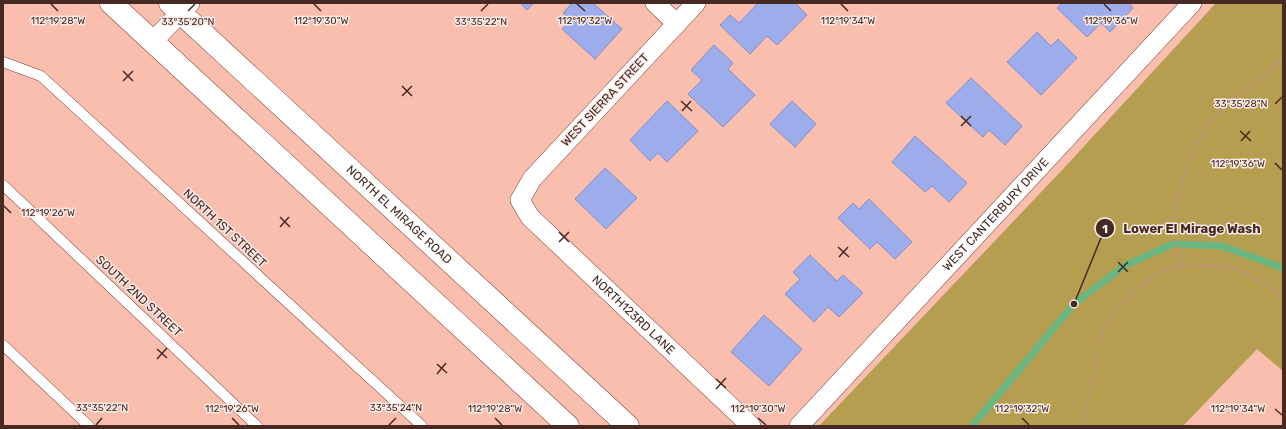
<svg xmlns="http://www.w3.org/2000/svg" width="1286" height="429" viewBox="0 0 1286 429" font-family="Rubik,sans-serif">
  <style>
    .green { fill: #b59e4f }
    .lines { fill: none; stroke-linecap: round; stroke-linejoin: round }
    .stream { stroke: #6ab683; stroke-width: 7 }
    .building { fill: #9dacea; stroke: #818fcb }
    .service-casing { stroke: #7e3f31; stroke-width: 11 }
    .minor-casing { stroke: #7e3f31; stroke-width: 20 }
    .secondary-casing { stroke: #7e3f31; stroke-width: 23 }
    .path { stroke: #c29084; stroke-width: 2.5; stroke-dasharray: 3 3; stroke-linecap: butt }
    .service { stroke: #fff; stroke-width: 10 }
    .minor { stroke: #fff; stroke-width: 19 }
    .secondary { stroke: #fff; stroke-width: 22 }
    .ticks { fill: none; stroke: #452922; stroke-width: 1.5 }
    .labels { text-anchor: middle; stroke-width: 3; stroke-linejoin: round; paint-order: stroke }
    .street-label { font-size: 12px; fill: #452922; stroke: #fbebe7 }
    .ticks-label { font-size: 10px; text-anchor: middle; fill: #452922; stroke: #fbebe7; stroke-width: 3; stroke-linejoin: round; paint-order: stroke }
    .leader { fill: none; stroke: #452922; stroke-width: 1.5 }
    .callout-dot { fill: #452922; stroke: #fbebe7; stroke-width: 1.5 }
    .mark-label { font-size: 12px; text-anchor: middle; font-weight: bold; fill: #fff }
    .callout-label { font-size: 13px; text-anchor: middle; font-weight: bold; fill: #452922; stroke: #fbebe7; stroke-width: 3; stroke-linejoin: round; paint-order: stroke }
  </style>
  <rect width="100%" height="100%" fill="#fabeaf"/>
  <path class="green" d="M1216 3H1283V371L1257 349 1183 426H819L1064 168Z"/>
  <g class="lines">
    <path class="stream" d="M972 426 1074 304 1124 266 1173 244H1176L1222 246 1283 268"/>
  </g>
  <path class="building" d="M520 3H534L527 10Z
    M572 3H593L622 29 595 59 562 29 571 20 563 13Z
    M758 3H795L807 15 777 45 767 36 750 54 720 25 730 15 739 23Z
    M1062 3H1129L1133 8 1110 32 1101 23 1087 37 1057 8Z
    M1037 32 1051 46 1058 39 1077 58 1041 95 1007 62Z
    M714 45 733 63 728 69 755 95 723 127 688 94 702 80 691 70Z
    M971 78 1022 126 1005 145 989 130 983 137 946 103Z
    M667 101 698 131 667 162 658 153 650 161 630 140Z
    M792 101 816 124 795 147 770 124Z
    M915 136 967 183 949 202 932 186 925 192 892 162Z
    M605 168 637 198 606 229 575 199Z
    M869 199 912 242 895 259 877 242 870 249 838 218 853 203 859 209Z
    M810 255 837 281 843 275 863 293 839 317 828 307 814 322 785 294 800 279 793 272Z
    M764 315 802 349 769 386 731 352Z"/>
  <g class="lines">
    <g class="service-casing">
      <path id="service" d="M3 62 41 76 422 426
        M3 185 257 426
        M3 345 89 426"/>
    </g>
    <g class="minor-casing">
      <g id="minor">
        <path d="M655 3 677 24"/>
        <path id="s1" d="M696 3 532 179 520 200 530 217 751 426"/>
        <path d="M153 41 190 3"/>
        <path id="s2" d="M799 426 1192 3"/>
      </g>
    </g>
    <g class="secondary-casing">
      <g id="secondary">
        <path d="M111 3 568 426"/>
        <path id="s3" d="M170 3 628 426"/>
      </g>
    </g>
    <path class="path" d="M1180 266 1175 235V217L1180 186 1191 154 1210 122 1232 99 1259 80 1283 58
      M1081 426 1096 368 1101 334 1119 307 1135 290 1158 272 1180 266 1206 265 1234 268 1262 281 1283 296"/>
    <use href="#service" class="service"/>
    <use href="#minor" class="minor"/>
    <use href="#secondary" class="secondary"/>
  </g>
  <path class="ticks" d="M51 4 58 11M314 4 321 11M577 4 585 11M841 4 848 11M1104 4 1111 11M188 11 195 4M481 11 488 4M123 71 133 81M123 81 133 71M402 86 412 96M402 96 412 86M681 101 692 111M1275 104 1282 97M682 111 691 101M961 116 971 126M961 126 971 116M1240 131 1251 141M1241 141 1250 131M1275 163 1282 170M4 206 11 213M280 217 290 227M280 227 289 217M559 232 569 242M559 242 569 232M838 247 849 257M839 257 848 247M1118 262 1128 272M1118 272 1128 262M157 349 167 358M157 359 167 348M437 364 447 373M437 374 446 363M716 379 726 388M716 389 726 378M1275 409 1282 415M232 418 239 425M495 418 502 425M758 418 766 425M1022 418 1029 425M96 425 102 418M389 425 396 418"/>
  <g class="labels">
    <g class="street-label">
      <text transform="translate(605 100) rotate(-47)" y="4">WEST SIERRA STREET</text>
      <text dy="4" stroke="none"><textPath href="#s3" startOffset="312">NORTH EL MIRAGE ROAD</textPath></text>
      <text dy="4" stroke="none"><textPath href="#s2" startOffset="289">WEST CANTERBURY DRIVE</textPath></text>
      <text transform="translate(225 228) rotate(43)" y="4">NORTH 1ST STREET</text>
      <text transform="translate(139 296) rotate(43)" y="4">SOUTH 2ND STREET</text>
      <text dy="4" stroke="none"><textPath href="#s1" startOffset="427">NORTH123RD LANE</textPath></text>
    </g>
  </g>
  <g class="ticks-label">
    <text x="585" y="24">112°19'32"W</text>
    <text x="58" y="24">112°19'28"W</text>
    <text x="321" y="24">112°19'30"W</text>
    <text x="848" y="24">112°19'34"W</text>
    <text x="1111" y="24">112°19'36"W</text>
    <text x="188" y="25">33°35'20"N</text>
    <text x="481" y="25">33°35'22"N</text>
    <text x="1241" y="107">33°35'28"N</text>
    <text x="1238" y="167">112°19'36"W</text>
    <text x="48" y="216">112°19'26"W</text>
    <text x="102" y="411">33°35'22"N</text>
    <text x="396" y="411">33°35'24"N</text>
    <text x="232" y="412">112°19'26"W</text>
    <text x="495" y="412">112°19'28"W</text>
    <text x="758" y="412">112°19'30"W</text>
    <text x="1022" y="412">112°19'32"W</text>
    <text x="1238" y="412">112°19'34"W</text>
  </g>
  <path class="leader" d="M1074 304L1105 228"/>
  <g class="callout-dot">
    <circle cx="1074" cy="304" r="4"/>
    <circle cx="1105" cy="228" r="10"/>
  </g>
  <g class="mark-label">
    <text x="1105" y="233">1</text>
  </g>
  <g class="callout-label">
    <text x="1192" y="233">Lower El Mirage Wash</text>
  </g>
  <rect width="1286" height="429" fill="none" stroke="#452922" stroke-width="8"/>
</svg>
